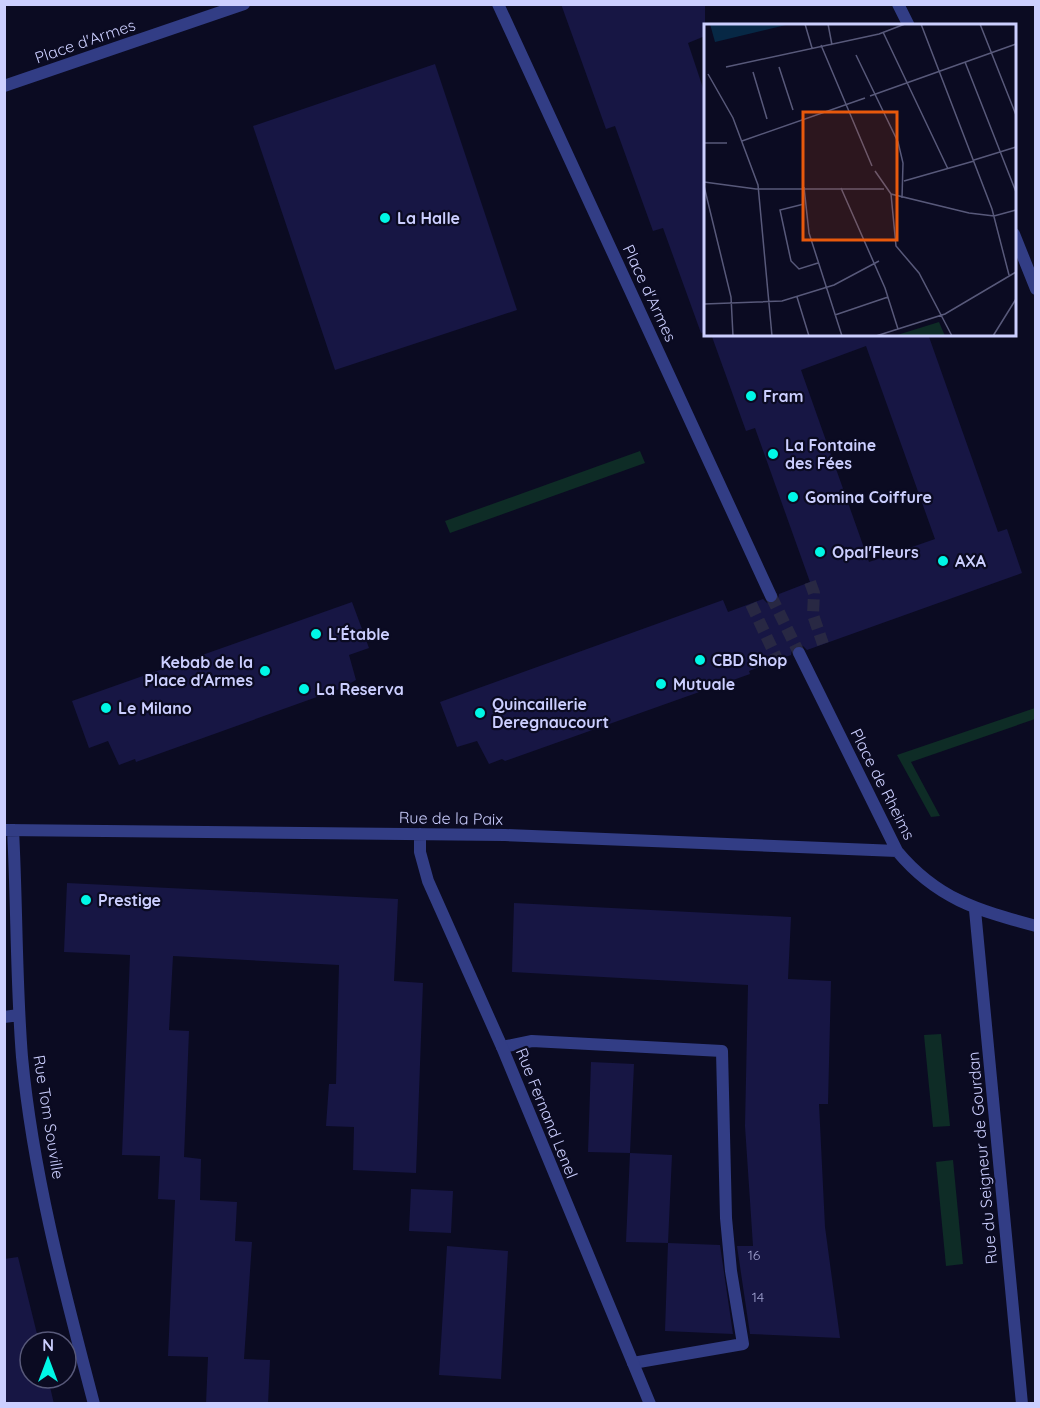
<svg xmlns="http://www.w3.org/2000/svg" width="1040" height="1408" viewBox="0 0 1040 1408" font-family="Quicksand,sans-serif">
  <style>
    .green { fill: #0e2c26 }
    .building { fill: #171644; fill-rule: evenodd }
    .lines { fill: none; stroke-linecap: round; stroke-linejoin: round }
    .pedestrian-tunnel { stroke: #282843; stroke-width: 12; stroke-dasharray: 12 6; stroke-linecap: butt }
    .minor-tunnel { stroke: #282843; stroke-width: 12; stroke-dasharray: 12 6; stroke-linecap: butt }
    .service { stroke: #323d85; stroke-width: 12 }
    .minor { stroke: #323d85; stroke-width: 12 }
    .poi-dot { fill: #00f7e6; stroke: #0b0b22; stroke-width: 2 }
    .labels { text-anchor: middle; stroke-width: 4.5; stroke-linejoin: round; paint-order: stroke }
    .number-label { font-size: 14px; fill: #9fa1d0 }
    .street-label { font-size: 16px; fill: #cccfff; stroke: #0b0b22 }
    .poi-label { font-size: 16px; font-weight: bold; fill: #cccfff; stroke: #0b0b22; text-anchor: start }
    .inset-road { fill: none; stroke: #58597a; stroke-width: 1.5 }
    .view { fill: #e8590c; fill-opacity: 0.15; stroke: #e8590c; stroke-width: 3 }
    .inset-edge { fill: none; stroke: #cccfff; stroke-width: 3 }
  </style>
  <rect width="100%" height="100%" fill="#0b0b22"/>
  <path class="green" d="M640 451 645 463 450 533 445 521Z
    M1035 708V719L911 762 940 816 931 817 897 755Z
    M941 1034 950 1126 933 1127 924 1035Z
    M953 1160 963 1264 946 1266 936 1162Z"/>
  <path class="building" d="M561 4H705V36L688 43 705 94V332L701 333 663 228 653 231 615 126 606 129Z
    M435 64 517 310 335 370 253 126Z
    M711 334H928L998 532 1007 529 1022 573 807 650 803 646 796 645 792 649 791 655 749 671 750 674 505 761 502 759 489 764 477 741 457 747 440 702 723 600 728 612 763 599 767 603 774 604 778 600 779 594 810 582 755 428 746 431ZM866 346 935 539 869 562 801 370Z
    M352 602 369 648 349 655 356 680 342 688 136 762 135 759 119 765 108 741 89 748 72 701Z
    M67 883 398 899 394 981 423 983 416 1173 353 1170 354 1127 326 1126 329 1084H336L339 965 173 956 169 1030 189 1031 184 1157 201 1159 200 1200 237 1202 235 1241 252 1242 244 1359 270 1360 268 1404H206L208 1357 168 1356 175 1200 158 1199 160 1156 122 1155 130 955 64 952Z
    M514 903 791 917 788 979 831 981 828 1104H819L825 1227 840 1338 750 1334 737 1246H753L745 1126 748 985 512 972Z
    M591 1062 634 1064 630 1153 672 1155 668 1243 626 1242 630 1153 588 1152Z
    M411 1189 453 1191 451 1233 409 1231Z
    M668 1243 720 1245 733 1334 665 1331Z
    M447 1246 508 1251 501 1379 439 1375Z
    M18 1257 39 1342H30V1378H48L54 1404H4V1259Z"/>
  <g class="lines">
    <path class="pedestrian-tunnel" d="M810 582 814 593 813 615 823 644
      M751 604 778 661"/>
    <path class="minor-tunnel" d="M771 596 799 653"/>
    <path class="service" d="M502 1047 532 1041 722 1051 726 1218 731 1271 743 1344 633 1363"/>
    <path class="minor" d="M498 4 771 596
      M898 4 909 26
      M4 86 244 4
      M1014 234 1036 289
      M799 653 897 851C937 899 977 910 1036 926
      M4 830 505 835 897 851
      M13 830C17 905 16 982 22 1057 33 1174 64 1290 94 1404
      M420 834V852L428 881 502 1047 650 1404
      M975 910 1022 1404
      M4 1017 19 1015"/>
  </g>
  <g class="poi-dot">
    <circle cx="385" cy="218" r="6"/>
    <circle cx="751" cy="396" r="6"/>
    <circle cx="773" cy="454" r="6"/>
    <circle cx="793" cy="497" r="6"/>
    <circle cx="820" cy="552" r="6"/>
    <circle cx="943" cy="561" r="6"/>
    <circle cx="316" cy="634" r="6"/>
    <circle cx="700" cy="660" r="6"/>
    <circle cx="265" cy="671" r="6"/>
    <circle cx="661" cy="684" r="6"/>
    <circle cx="304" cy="689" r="6"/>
    <circle cx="106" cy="708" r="6"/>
    <circle cx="480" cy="713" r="6"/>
    <circle cx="86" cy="900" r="6"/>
  </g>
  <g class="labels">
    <g class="number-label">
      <text x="754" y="1260">16</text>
      <text x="758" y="1302">14</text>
    </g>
    <g class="street-label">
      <text transform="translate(85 41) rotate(-19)" y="6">Place d'Armes</text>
      <text transform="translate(650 293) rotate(65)" y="6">Place d'Armes</text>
      <text transform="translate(883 784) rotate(63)" y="6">Place de Rheims</text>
      <text transform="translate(451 818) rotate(1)" y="6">Rue de la Paix</text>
      <text transform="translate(547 1113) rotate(68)" y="6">Rue Fernand Lenel</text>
      <text transform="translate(49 1117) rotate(81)" y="6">Rue Tom Souville</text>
      <text transform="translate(982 1158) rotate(-95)" y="6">Rue du Seigneur de Gourdan</text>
    </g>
    <g class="poi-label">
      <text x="397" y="224">La Halle</text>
      <text x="763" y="402">Fram</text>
      <text x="785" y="451">La Fontaine<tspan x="785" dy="18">des Fées</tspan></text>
      <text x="805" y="503">Gomina Coiffure</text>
      <text x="832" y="558">Opal'Fleurs</text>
      <text x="955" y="567">AXA</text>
      <text x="328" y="640">L'Étable</text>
      <text x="712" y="666">CBD Shop</text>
      <text x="253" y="668" text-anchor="end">Kebab de la<tspan x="253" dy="18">Place d'Armes</tspan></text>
      <text x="673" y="690">Mutuale</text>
      <text x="316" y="695">La Reserva</text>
      <text x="492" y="710">Quincaillerie<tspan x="492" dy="18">Deregnaucourt</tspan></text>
      <text x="118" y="714">Le Milano</text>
      <text x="98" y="906">Prestige</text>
    </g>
  </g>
  <g transform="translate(704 24)">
    <rect width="312" height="312" fill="#0b0b22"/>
    <path d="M235 298 241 312H190Z" fill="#0e2c26"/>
    <path d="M6 0H86L11 18Z" fill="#072845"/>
    <path class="inset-road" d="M101 0 108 24M124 0 128 21M217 0 288 185 305 251M276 0 312 91M179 8 244 145M117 21 168 142M152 31 194 118 199 139 198 174M261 38 312 168M22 43 175 10 201 0M75 43 89 86M49 48 63 95M4 50 29 94 54 161 68 312M166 72 312 20M38 117 161 74M0 119H23M270 136 312 123M171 147 187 170 265 189 290 192 312 186M200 157 270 137M0 158 52 165H180M0 162 27 273 29 312M100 163 105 209 138 312M137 164 181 264 194 305M187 170 192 222 215 249 248 312M100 180 76 186 87 237 95 245 114 239M93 273 105 312M0 280 78 277 130 261 175 237M131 291 184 273M172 312 241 290 312 248M289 312 312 275"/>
    <path class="view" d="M99 88H193V216H99Z"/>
    <rect width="312" height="312" class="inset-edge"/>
  </g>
  <rect width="1040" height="1408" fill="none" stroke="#cccfff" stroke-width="12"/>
  <g transform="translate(48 1360)"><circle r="28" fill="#0b0b22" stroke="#58597a" stroke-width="1.5"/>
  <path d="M0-4.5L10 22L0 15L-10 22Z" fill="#00f7e6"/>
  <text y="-9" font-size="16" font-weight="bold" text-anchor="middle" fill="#cccfff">N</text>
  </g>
</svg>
